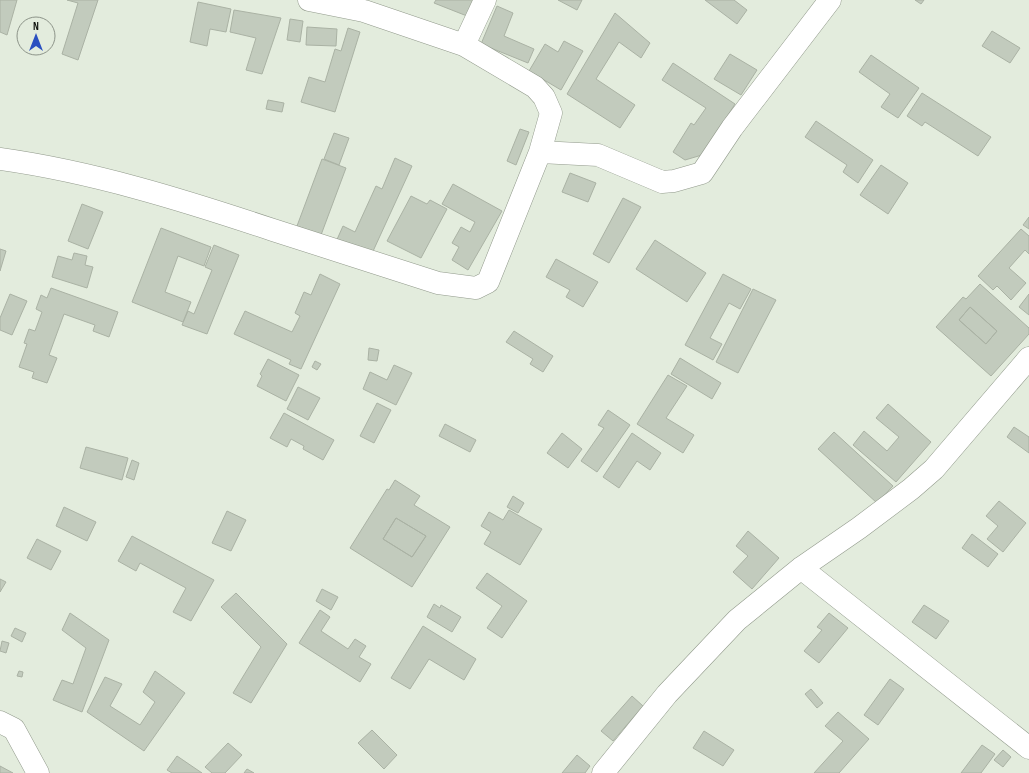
<svg xmlns="http://www.w3.org/2000/svg" width="1029" height="773" viewBox="0 0 1029 773" font-family="'Sofia Sans Condensed',sans-serif">
  <style>
    .building { fill: #c2cbbd; stroke: #aab2a4; fill-rule: evenodd }
    .lines { fill: none; stroke-linecap: round; stroke-linejoin: round }
    .minor-casing { stroke: #929a8c; stroke-width: 23 }
    .minor { stroke: #fff; stroke-width: 22 }
  </style>
  <rect width="100%" height="100%" fill="#e3ecdd"/>
  <path class="building" d="M0 0H17L7 35 0 32Z
    M67 0H98L78 60 62 54 78 3Z
    M436 0H473L467 16 434 3Z
    M558 0H582L577 10Z
    M705 0H734L747 10 737 24Z
    M915 0H924L921 4Z
    M198 2 231 9 226 32 210 29 207 46 190 42Z
    M497 6 513 13 504 36 534 49 528 63 481 44Z
    M234 10 281 18 262 74 246 70 256 38 230 32Z
    M615 13 650 43 641 58 619 42 596 79 635 105 620 128 567 94Z
    M290 19 303 21 300 42 287 40Z
    M307 27 337 29 336 46 306 45Z
    M348 28 360 32 335 112 301 102 309 77 325 82 335 49 341 51Z
    M992 31 1020 48 1010 63 982 46Z
    M564 41 583 51 561 90 529 71 545 44 558 52Z
    M730 54 757 70 741 95 714 79Z
    M871 55 919 88 898 118 881 107 890 94 859 72Z
    M673 63 735 104 702 155 685 160 673 152 691 123 694 125 706 108 662 80Z
    M922 93 991 137 978 156 925 122 922 126 907 116Z
    M268 100 284 103 282 112 266 109Z
    M816 121 873 160 858 183 843 172 847 165 805 137Z
    M520 129 529 132 516 165 507 161Z
    M334 133 349 138 339 165 324 159Z
    M395 158 412 166 369 260 335 244 343 226 355 232 376 186 382 189Z
    M322 159 346 168 321 235 297 226Z
    M881 165 908 183 888 214 860 195Z
    M570 173 596 183 588 202 562 192Z
    M453 184 502 211 468 270 452 260 459 247 452 243 461 227 470 232 475 222 442 204Z
    M411 196 427 204 430 200 447 209 421 258 387 241Z
    M623 198 641 207 609 263 593 254Z
    M82 204 103 212 88 249 68 241Z
    M1029 217V229L1023 225Z
    M161 228 211 247 204 266 178 256 165 292 191 302 183 322 132 302Z
    M1021 229 1029 236V254L1025 250 1009 268 1026 283 1011 300 997 286 993 290 978 276Z
    M655 240 706 273 687 302 636 269Z
    M214 245 239 255 207 334 182 325 188 311 194 314 212 270 205 267Z
    M0 249 6 251 0 271Z
    M74 253 87 256 85 265 93 267 87 288 52 277 58 256 72 260Z
    M556 259 598 282 583 307 566 297 570 290 546 277Z
    M320 274 340 284 301 369 289 364 291 360 234 334 245 311 292 332 300 316 295 313 304 292 311 295Z
    M723 274 751 289 740 309 729 303 710 338 722 344 713 360 685 345Z
    M980 284 1029 328V334L991 376 936 327 963 297 966 299ZM970 307 997 331 986 344 959 320Z
    M51 288 118 312 109 337 93 331 95 325 64 314 49 355 57 358 47 383 32 378 34 372 19 367 27 344 24 343 29 329 35 331 42 312 36 309 41 295 47 298Z
    M753 289 776 300 738 373 716 362Z
    M10 294 27 301 12 335 0 330V318Z
    M1029 294V315L1019 307Z
    M970 307 997 331 986 344 959 320Z
    M514 331 553 356 543 372 530 364 533 359 506 342Z
    M369 348 379 350 377 361 368 360Z
    M680 358 721 383 712 399 671 374Z
    M268 359 299 375 286 401 257 386 262 376 260 374Z
    M315 361 321 364 317 370 312 367Z
    M394 365 412 373 396 405 363 389 370 372 387 380Z
    M668 375 687 386 666 418 694 435 683 453 637 424Z
    M298 387 320 398 308 420 287 409Z
    M377 403 391 410 374 443 360 436Z
    M888 404 931 442 896 482 853 445 864 431 887 451 899 437 876 418Z
    M608 410 630 425 597 472 581 461 604 428 598 425Z
    M284 413 334 440 323 460 303 449 304 446 291 439 287 447 270 438Z
    M445 424 476 440 470 452 439 436Z
    M1014 427 1029 437V453L1007 437Z
    M834 432 893 486 877 503 818 449Z
    M562 433 582 449 568 468 547 453Z
    M632 433 661 453 650 470 637 461 619 488 603 477Z
    M86 447 128 458 122 480 80 468Z
    M132 460 139 463 134 480 126 477Z
    M395 480 420 496 414 505 450 527 412 587 350 548 387 489 389 490ZM396 518 426 536 412 557 383 539Z
    M513 496 524 503 518 513 507 507Z
    M999 501 1026 523 1003 552 987 539 998 526 986 516Z
    M64 507 96 522 87 541 56 526Z
    M509 510 542 529 520 565 484 544 491 532 481 526 489 512 503 520Z
    M227 511 246 520 231 551 212 543Z
    M396 518 426 536 412 557 383 539Z
    M748 531 779 558 752 589 733 572 748 556 736 546Z
    M972 534 998 554 988 567 962 548Z
    M132 536 214 580 191 621 173 612 186 588 140 563 136 571 118 561Z
    M37 539 61 551 51 570 27 558Z
    M487 573 527 601 502 638 487 628 502 606 476 588Z
    M0 579 6 582 0 592Z
    M322 589 338 597 331 610 316 601Z
    M236 593 287 644 251 703 233 693 261 647 221 607Z
    M434 604 440 608 441 605 461 617 452 632 427 617Z
    M924 605 949 621 936 639 912 622Z
    M320 610 330 617 321 631 348 649 355 639 366 646 359 657 371 664 360 682 299 643Z
    M70 613 109 640 82 712 53 700 62 680 73 684 86 648 62 630Z
    M829 613 848 628 819 663 804 651 822 630 817 627Z
    M423 626 476 659 464 680 429 659 410 689 391 678Z
    M15 628 26 633 22 642 11 636Z
    M2 641 9 643 6 653 0 651Z
    M19 671 23 672 22 677 17 676Z
    M155 671 185 693 144 751 87 712 105 677 122 684 110 706 140 725 155 702 143 692Z
    M890 679 904 689 878 725 864 715Z
    M811 689 823 703 817 708 805 694Z
    M632 696 643 706 613 741 601 731Z
    M838 712 869 739 839 773H814L843 741 825 726Z
    M372 730 397 755 384 769 358 743Z
    M704 731 734 750 723 766 693 748Z
    M228 743 242 755 225 773H212L205 767Z
    M982 745 995 754 981 773H961Z
    M1003 750 1011 757 1003 767 994 760Z
    M577 755 590 766 585 773H562Z
    M177 756 202 773H172L167 770Z
    M0 766 13 773H0Z
    M247 769 254 773H244Z"/>
  <g class="lines">
    <g class="minor-casing">
      <path id="minor" d="M464 45 485 0
        M540 152 598 155 662 182 674 181 702 173 732 128 830 0
        M0 159C93 172 183 200 273 230 328 248 383 265 438 283L476 288 488 282 540 152 551 113 544 97 535 87 464 45 364 11 309 0
        M801 568 1029 748
        M0 722 14 729 38 773
        M603 773 667 694 737 620 801 568 859 528 911 489 934 469 1029 358"/>
    </g>
    <use href="#minor" class="minor"/>
  </g>
  <g transform="translate(36 36)"><circle r="19" fill="#e3ecdd" stroke="#8d9489"/>
  <path d="M0-3L7 15L0 10L-7 15Z" fill="#2b50c0"/>
  <text y="-6" font-size="11" font-weight="bold" text-anchor="middle" fill="#0c0f0a">N</text>
  </g>
</svg>
